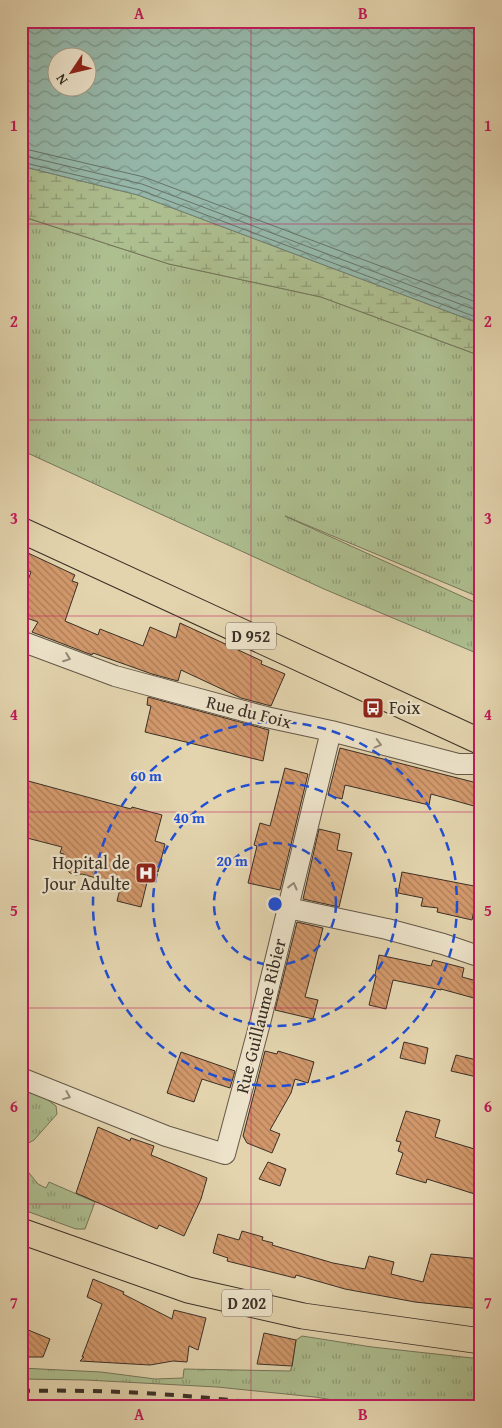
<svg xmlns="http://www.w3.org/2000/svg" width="502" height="1428" viewBox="0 0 502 1428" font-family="'Gentium Book Plus',serif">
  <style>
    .grass { fill: url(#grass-tufts); stroke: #74765a }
    .wetland { fill: url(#wetland-marsh); stroke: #74765a }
    .water { fill: url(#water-waves); stroke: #718175; fill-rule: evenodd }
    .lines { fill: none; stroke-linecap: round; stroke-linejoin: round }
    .shore { stroke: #687468; stroke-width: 1 }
    .building { fill: url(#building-back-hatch); stroke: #3a2f26 }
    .minor-casing { stroke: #645848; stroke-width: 22 }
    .major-casing { stroke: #3a2f26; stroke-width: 27 }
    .minor { stroke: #ede3ca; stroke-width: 20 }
    .major { stroke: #e3d4ae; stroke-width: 25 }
    .rail { stroke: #3a2f26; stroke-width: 4; stroke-dasharray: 9 9; stroke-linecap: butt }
    .oneway { stroke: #948978 }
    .grid { fill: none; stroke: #c2185b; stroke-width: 1; stroke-opacity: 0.55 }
    .ring { fill: none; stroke: #1d4ed8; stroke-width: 2.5; stroke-dasharray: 9 6 }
    .labels { text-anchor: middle; stroke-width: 4.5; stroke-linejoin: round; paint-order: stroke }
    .shield { fill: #ede3ca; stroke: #706557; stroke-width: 1 }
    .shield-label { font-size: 16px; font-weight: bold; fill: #3a2f26 }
    .poi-label { font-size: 18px; fill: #3a2f26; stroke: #ede3ca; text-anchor: start }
    .street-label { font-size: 18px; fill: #3a2f26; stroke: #ede3ca }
    .centre { fill: #1d4ed8; stroke: #ede3ca; stroke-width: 2.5 }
    .ring-label { font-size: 15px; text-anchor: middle; font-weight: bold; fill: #1d4ed8; stroke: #ede3ca; stroke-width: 4.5; stroke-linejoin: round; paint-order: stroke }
    .neatline { fill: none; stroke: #c2185b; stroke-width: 2 }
    .grid-label { font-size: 16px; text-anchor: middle; font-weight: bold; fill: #c2185b }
  </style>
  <defs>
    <pattern id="grass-tufts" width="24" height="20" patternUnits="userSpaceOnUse" patternTransform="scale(1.25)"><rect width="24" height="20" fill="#adbe8f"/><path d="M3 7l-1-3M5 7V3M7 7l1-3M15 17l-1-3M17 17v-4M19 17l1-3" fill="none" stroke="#8e9b75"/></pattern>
    <pattern id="wetland-marsh" width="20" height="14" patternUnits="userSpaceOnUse" patternTransform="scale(1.25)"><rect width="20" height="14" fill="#adbe8f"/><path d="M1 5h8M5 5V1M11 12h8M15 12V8" fill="none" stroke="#8e9b75"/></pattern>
    <pattern id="water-waves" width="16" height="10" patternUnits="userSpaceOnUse" patternTransform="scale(1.25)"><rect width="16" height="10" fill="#95b8aa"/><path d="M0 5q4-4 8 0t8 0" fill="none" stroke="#7b968a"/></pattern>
    <pattern id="building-back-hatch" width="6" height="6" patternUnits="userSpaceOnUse" patternTransform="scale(1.25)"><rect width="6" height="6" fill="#d2986b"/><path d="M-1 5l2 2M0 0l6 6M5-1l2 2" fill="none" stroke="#ab7c58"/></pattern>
  </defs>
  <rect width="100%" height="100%" fill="#e3d4ae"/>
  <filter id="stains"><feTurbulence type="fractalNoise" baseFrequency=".004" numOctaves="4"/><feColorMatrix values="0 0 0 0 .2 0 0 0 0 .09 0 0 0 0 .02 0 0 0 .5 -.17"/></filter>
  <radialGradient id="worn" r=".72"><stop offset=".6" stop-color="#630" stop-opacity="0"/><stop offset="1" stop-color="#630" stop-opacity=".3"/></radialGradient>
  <path class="grass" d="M21 216 169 264 321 297 481 356V598L285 516 481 605V655L324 589 21 450Z
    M21 1089 45 1098 56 1106 57 1114 34 1140 21 1147Z
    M21 1163 38 1184 46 1188 49 1182 95 1202 85 1229H76L21 1209Z
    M302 1336 372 1347 481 1359V1407H375L315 1397 217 1387 86 1380 21 1379V1368L101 1372 155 1379 183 1378 184 1369 290 1371 292 1366 296 1340Z"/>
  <path class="wetland" d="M21 166 138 195 481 324V356L321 297 169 264 21 216Z"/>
  <path class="water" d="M21 21H481V324L138 195 21 166ZM58 58H88V88H58Z"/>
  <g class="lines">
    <path class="shore" d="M21 148 144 177 481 304
      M21 155 142 184 481 312
      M21 162 140 190 481 319"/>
  </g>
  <path class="building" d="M28 553 75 575 72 581 78 583 65 621 98 635 100 629 143 646 150 627 176 638 180 623 262 661 261 664 285 674 271 706 241 698 181 670 178 681 152 674 93 653 92 655 32 632 38 622 21 616V598L31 572 23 568Z
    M148 697 269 730 263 761 145 732 151 706 147 705Z
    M340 748 481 784V808L431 794 429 805 345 785 342 799 328 795Z
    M285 768 308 774 280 890 248 883 257 846 254 845 260 823 270 826Z
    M21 779 131 809 132 807 162 815 155 841 165 844 158 872 150 870 141 907 117 901 121 885 82 874 76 875 70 873 64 866V854L60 853 62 847 27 838 28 834 21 832Z
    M319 829 340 834 337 850 352 853 339 907 303 899Z
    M402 872 479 887 472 920 437 912 438 908 421 906 423 898 398 893Z
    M297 922 323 928 305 997 318 1000 313 1019 275 1010Z
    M379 955 431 966 433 960 464 968 462 977 481 982V1000L441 989V990L393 980 386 1009 369 1005 376 976 375 975Z
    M404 1042 428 1048 425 1064 400 1058Z
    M265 1051 277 1054 278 1051 314 1062 308 1083 295 1079 291 1093 270 1130 280 1134 272 1153 247 1143 243 1136Z
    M181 1052 235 1071 230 1088 202 1079 194 1102 167 1093Z
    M456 1055 481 1061 477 1077 451 1071Z
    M406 1111 440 1120 435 1137 481 1151V1196L427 1179 426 1183 396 1174 403 1153 398 1151 401 1142 396 1141Z
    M98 1127 130 1141 131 1138 154 1146 151 1155 207 1178 201 1199 184 1236 159 1225 157 1229 76 1193Z
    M268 1162 286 1169 280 1186 259 1179Z
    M242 1231 263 1237 262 1240 273 1243 272 1245 333 1263 365 1269 369 1256 394 1262 391 1274 423 1282 431 1254 481 1259V1309L415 1302 345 1289 296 1275 295 1278 227 1261 228 1258 213 1253 218 1234 239 1240Z
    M93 1279 124 1292 123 1294 172 1319 174 1310 206 1318 198 1350 189 1346 187 1362 173 1361 150 1365 80 1361 84 1357H82L102 1304 87 1297Z
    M21 1327 50 1339 43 1357H21Z
    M264 1333 296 1340 292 1366 257 1364Z"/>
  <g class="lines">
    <g class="minor-casing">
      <path id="minor" d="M21 641 115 676 266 717 331 731 458 764H481
        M288 908 387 929 443 944 481 957
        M21 1078 166 1136 225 1154 261 1019 331 731"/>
    </g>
    <g class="major-casing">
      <path id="major" d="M21 530 481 742
        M21 1231 188 1290 303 1316 481 1341"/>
    </g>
    <use href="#minor" class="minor"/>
    <use href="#major" class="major"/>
    <path class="rail" d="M21 1391C110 1389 200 1395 288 1407
      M21 1402H73L178 1407"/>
  </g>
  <defs><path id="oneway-chevron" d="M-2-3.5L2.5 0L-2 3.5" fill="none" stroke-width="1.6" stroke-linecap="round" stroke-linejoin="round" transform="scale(1.25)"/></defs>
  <g class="oneway">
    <use href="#oneway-chevron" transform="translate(67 658) rotate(21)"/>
    <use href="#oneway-chevron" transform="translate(378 744) rotate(15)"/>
    <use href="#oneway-chevron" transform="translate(293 886) rotate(-76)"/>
    <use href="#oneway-chevron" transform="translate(67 1096) rotate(22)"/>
  </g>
  <path class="grid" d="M251 21V1407M21 224H481M21 420H481M21 616H481M21 812H481M21 1008H481M21 1204H481"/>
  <g class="ring">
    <circle cx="275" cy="904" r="61"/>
    <circle cx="275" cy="904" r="122"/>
    <circle cx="275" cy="904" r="182"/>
  </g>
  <defs>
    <g id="bus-square" transform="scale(1.125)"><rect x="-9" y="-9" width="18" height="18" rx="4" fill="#8f2418" stroke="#ede3ca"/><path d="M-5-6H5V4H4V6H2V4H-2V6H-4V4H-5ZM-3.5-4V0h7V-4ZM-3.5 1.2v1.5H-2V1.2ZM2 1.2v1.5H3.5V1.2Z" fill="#fff"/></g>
    <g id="hospital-square" transform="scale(1.125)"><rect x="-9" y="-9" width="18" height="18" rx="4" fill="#8f2418" stroke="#ede3ca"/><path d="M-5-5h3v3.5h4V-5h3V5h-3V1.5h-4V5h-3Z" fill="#fff"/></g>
  </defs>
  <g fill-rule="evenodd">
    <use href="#bus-square" x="373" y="708"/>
    <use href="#hospital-square" x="146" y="873"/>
  </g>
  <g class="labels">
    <g class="shield">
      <rect x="226" y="622.5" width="50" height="27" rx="4"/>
      <rect x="222" y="1289.5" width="50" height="27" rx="4"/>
    </g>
    <g class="shield-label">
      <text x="251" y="642">D 952</text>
      <text x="247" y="1309">D 202</text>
    </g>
    <g class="poi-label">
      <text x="389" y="714">Foix</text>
      <text x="130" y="869" text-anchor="end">Hopital de<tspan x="130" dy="21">Jour Adulte</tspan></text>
    </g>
    <g class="street-label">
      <text transform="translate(249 712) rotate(14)" y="6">Rue du Foix</text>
      <text transform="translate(261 1016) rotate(-76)" y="6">Rue Guillaume Ribier</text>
    </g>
  </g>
  <circle cx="275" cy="904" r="8" class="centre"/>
  <g class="ring-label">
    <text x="146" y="781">60 m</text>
    <text x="189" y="823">40 m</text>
    <text x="232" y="866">20 m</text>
  </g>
  <rect width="502" height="1428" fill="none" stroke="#e3d4ae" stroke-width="55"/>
  <g transform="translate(72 72) rotate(235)"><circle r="24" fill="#ede3ca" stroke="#a59b88"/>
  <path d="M0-4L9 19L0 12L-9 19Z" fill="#8f2418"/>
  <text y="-8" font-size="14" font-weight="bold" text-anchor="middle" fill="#3a2f26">N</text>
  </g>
  <rect x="28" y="28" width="446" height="1372" class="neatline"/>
  <g class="grid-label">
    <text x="139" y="19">A</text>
    <text x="363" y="19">B</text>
    <text x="14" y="131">1</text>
    <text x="488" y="131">1</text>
    <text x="14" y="327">2</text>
    <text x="488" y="327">2</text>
    <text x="14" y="524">3</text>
    <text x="488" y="524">3</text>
    <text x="14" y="720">4</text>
    <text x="488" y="720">4</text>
    <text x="14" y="916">5</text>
    <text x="488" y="916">5</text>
    <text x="14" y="1112">6</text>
    <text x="488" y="1112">6</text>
    <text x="14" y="1308">7</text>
    <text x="488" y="1308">7</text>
    <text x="139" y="1420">A</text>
    <text x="363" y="1420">B</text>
  </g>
  <rect width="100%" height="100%" filter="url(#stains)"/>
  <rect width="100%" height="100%" fill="url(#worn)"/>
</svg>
